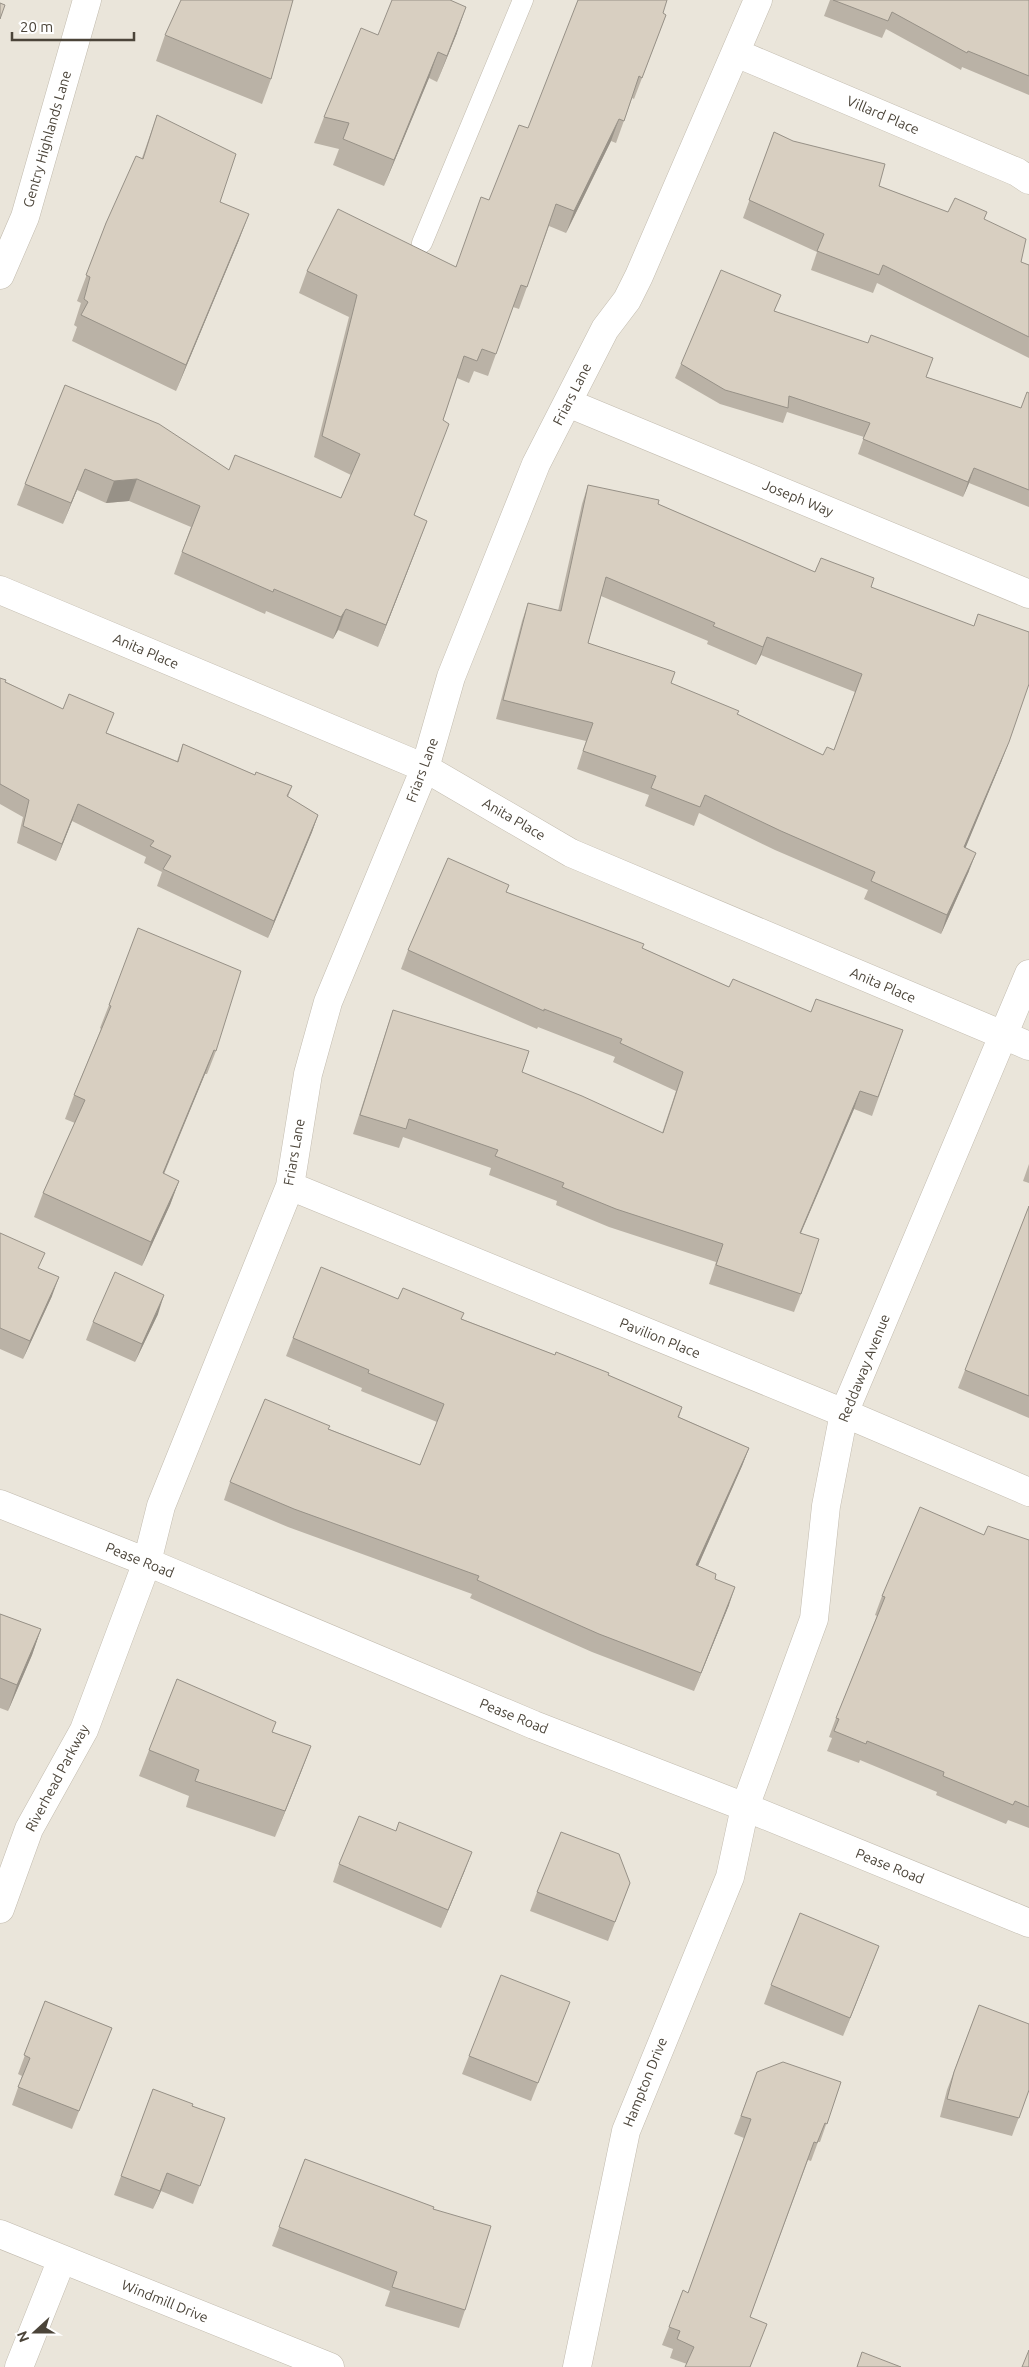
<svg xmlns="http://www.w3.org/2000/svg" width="1029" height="2367" viewBox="0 0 1029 2367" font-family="Ubuntu,sans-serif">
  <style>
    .residential { fill: #eae5da }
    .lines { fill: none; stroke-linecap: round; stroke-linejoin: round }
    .lane-casing { stroke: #c2bbae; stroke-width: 21 }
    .street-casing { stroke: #c2bbae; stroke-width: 29 }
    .lane { stroke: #fff; stroke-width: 20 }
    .street { stroke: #fff; stroke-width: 28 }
    .wall { fill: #bab2a6; fill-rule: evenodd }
    .shaded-wall { fill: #979187 }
    .building { fill: #d8cfc1; stroke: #979187; fill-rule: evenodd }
    .labels { text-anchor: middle; stroke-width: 4.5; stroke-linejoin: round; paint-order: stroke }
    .street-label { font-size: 14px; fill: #4b4439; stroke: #fff }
  </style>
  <rect width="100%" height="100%" fill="#f6f3ec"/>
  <path class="residential" d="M0 0H1029V2367H0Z"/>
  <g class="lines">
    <g class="lane-casing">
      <path id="lane" d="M422 243 523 0"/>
    </g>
    <g class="street-casing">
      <path id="street" d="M736 53 1017 172 1029 180
        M0 275 25 217 87 0
        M568 403 1029 594
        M0 590 425 768 571 853 1029 1046
        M290 1186 844 1413 1029 1492
        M0 1504 147 1562 534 1725 745 1807 1029 1923
        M0 1909 29 1829 84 1730 147 1562 161 1506 290 1186 308 1074 328 1002 425 768 451 677 536 464 605 329 627 300 639 276 758 0
        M0 2234 330 2367
        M19 2367 62 2259
        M577 2367 626 2131 730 1877 745 1807 814 1619 826 1506 844 1413 1029 974"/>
    </g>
    <use href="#lane" class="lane"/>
    <use href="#street" class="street"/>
  </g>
  <path class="wall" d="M830 0H1029V95L962 67 961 70 886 29 882 38 824 16Z
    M663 13 666 15 634 99 632 98 616 143 611 141 566 233 549 226 519 309 513 307 488 376 474 371 469 383 457 378 443 420 414 516 419 542 378 647 338 630 333 639 266 611 265 614 174 574 191 527 129 501 106 503 77 490 63 524 17 505 25 484 65 385 229 470 341 498 351 475 314 457 349 317 299 293 307 271 456 267 489 200 528 128Z
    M457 33 437 82 429 78 384 186 333 165 339 149 314 143 324 117 378 35Z
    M165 35 271 79 262 104 156 61Z
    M157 115 220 202 239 240 176 391 72 341 77 327 74 325 81 303 77 301 106 223 142 158Z
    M774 132 879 186 948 212 984 220 1021 262 1029 265V358L877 283 873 293 811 270 817 252 743 218Z
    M775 311 926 377 1021 408 1029 393V507L969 483 963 497 858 454 864 437 787 412 783 423 720 404 675 378 681 364Z
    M588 485 658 504 815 572 871 587 1002 760 965 848 969 871 941 934 864 899 868 890 775 850 699 813 694 826 645 806 649 795 577 769 586 741 496 719 522 621 528 603 558 611 582 504ZM601 596 708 641 707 644 756 665 761 655 855 692 834 750 823 755 737 714 671 683 588 643Z
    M0 678 6 682 107 733 177 761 183 744 255 775 292 786 288 797 318 815 312 832 268 938 157 886 162 872 144 863 146 857 72 821 56 861 17 843 23 817 0 804Z
    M509 885 506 892 642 948 729 987 811 1012 903 1030 872 1116 854 1109 801 1233V1294L794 1312 709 1284 716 1262 609 1227 556 1205 557 1201 489 1175 491 1168 403 1137 399 1148 353 1134 387 1028 393 1010 522 1072 662 1133 676 1091 613 1062 615 1057 538 1027 537 1029 401 969 408 950Z
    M109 1005 216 1051 207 1074H205L164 1174 179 1181 170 1205 142 1266 34 1217 43 1193 75 1123 65 1119 74 1095 101 1029 100 1028Z
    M1029 1164V1183L1023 1181Z
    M1029 1206V1418L958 1388Z
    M0 1233 39 1269 52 1296 23 1359 0 1349Z
    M398 1299 462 1319 555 1355 608 1375 682 1407 679 1417 749 1448 742 1466 698 1566 715 1579 729 1605 694 1691 592 1652 470 1598 472 1594 288 1527 224 1500 230 1482 329 1429 420 1465 437 1422 361 1391 362 1388 286 1356 293 1338Z
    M158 1314 135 1362 86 1340 93 1322Z
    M984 1535 1029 1540V1828L1008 1820 1006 1824 936 1795 937 1792 860 1760 859 1763 827 1751 832 1738 829 1737 836 1718 877 1616 875 1615 882 1596Z
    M0 1614 41 1629 32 1655 8 1711 0 1708Z
    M272 1732 311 1746 301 1772 275 1837 186 1807 189 1796 139 1776 149 1750Z
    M339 1864 465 1870 441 1928 333 1882Z
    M630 1883 608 1941 530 1911 537 1892Z
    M872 1964 843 2036 764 2004 771 1985Z
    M45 2001 112 2028 72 2129 12 2105 22 2076 18 2074Z
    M979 2005 1029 2090 1012 2136 940 2117 947 2090Z
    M563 2020 531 2101 462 2074 469 2056Z
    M757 2072 841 2082 820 2142H818L811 2161 808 2160 750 2317 760 2343 687 2364 670 2358 673 2349 662 2345 669 2327 688 2293 744 2138 734 2134Z
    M153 2089 192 2106 225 2118 193 2204 161 2191 153 2209 114 2195Z
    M305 2159 433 2209 465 2310 459 2328 385 2306 390 2291 272 2246Z"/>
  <path class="shaded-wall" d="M466 7 457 33 437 82 447 56Z
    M438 52 429 78 384 186 394 160Z
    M619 119 611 141 566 233 574 211Z
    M249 214 239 240 176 391 186 365Z
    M974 468 969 483 963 497 968 482Z
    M85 469 77 490 63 524 71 503Z
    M137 479 129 501 106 503 114 481Z
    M427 521 419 542 378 647 386 625Z
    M346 609 338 630 333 639 341 617Z
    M767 637 761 655 756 665 763 647Z
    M1009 742 1002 760 958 866 964 847Z
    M78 804 72 821 56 861 62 844Z
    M318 815 312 832 268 938 274 921Z
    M976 853 969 871 941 934 947 915Z
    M214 1050 205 1074 154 1197 163 1173Z
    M860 1091 854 1109 793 1251 800 1233Z
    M179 1181 170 1205 142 1266 151 1242Z
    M59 1277 52 1296 23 1359 30 1341Z
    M164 1295 158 1314 135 1362 142 1344Z
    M749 1448 742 1466 690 1584 696 1565Z
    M735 1587 729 1605 694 1691 701 1673Z
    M41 1629 32 1655 8 1711 17 1685Z
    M311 1746 301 1772 275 1837 285 1811Z
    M472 1852 465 1870 441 1928 448 1910Z
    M879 1946 872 1964 843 2036 850 2018Z
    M167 2173 161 2191 153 2209Z"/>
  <path class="building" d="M181 0H293L271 79 165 35Z
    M392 0H450L466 7 447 56 438 52 394 160 343 139 349 123 324 117 361 28 378 35Z
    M578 0H667L663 13 666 15 642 78 639 76 624 121 619 119 574 211 556 204 527 287 521 285 496 354 482 349 477 361 464 356 443 420 449 424 414 515 427 521 386 625 346 609 341 617 274 589 273 592 182 552 200 506 137 479 114 481 85 469 71 503 25 484 65 385 159 424 229 470 235 455 341 498 360 454 322 436 357 295 307 271 338 209 456 267 481 197 489 200 519 125 528 128Z
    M833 0H1029V76L968 51 967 53 892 12 888 21Z
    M0 3 5 5 0 19Z
    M157 115 236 154 220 202 249 214 186 365 81 315 88 302 84 299 90 277 86 275 106 223 136 156 143 159Z
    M774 132 793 141 885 164 879 186 948 212 955 198 987 212 984 219 1026 239 1021 262 1029 265V337L883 265 879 275 817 251 824 234 749 200Z
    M721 270 781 295 774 311 868 343 871 335 933 358 926 377 1021 408 1027 392 1029 393V490L974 468 968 482 863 439 870 423 789 396 788 408 725 390 681 364Z
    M588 485 659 500 658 504 815 572 821 558 874 578 871 587 974 626 978 614 1029 632V684L1009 742 964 847 976 853 947 915 871 881 875 872 781 831 705 795 700 807 651 788 656 776 583 751 593 723 503 700 528 603 561 611ZM606 577 715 623 713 626 763 647 767 637 862 674 834 750 827 747 823 755 737 714 739 711 671 683 675 672 588 643Z
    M0 678 6 680 5 682 63 709 69 694 114 713 106 733 178 762 183 744 255 775 256 772 292 786 287 796 318 815 274 921 163 869 171 856 150 846 154 841 78 804 62 844 23 826 29 800 0 784Z
    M448 858 509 885 506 892 644 944 642 948 729 987 733 979 811 1012 816 999 903 1030 878 1097 860 1091 800 1233 819 1239 801 1294 716 1265 723 1244 616 1209 562 1187 564 1183 495 1156 498 1150 409 1119 406 1129 360 1115 393 1010 529 1051 522 1072 582 1096 663 1133 683 1072 620 1043 622 1039 544 1009V1011L408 950Z
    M138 928 241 971 216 1051 214 1050 163 1173 179 1181 151 1242 43 1193 85 1100 74 1095 111 1006 109 1005Z
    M1029 1206V1396L965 1370Z
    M0 1233 45 1253 38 1268 59 1277 30 1341 0 1328Z
    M321 1267 398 1299 403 1288 464 1313 461 1319 555 1355 556 1352 609 1373 608 1375 682 1407 678 1417 749 1448 696 1565 716 1574 715 1579 735 1587 701 1673 599 1634 477 1580 479 1576 294 1509 230 1482 265 1399 330 1426 328 1429 420 1465 444 1404 368 1373 369 1370 293 1338Z
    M115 1272 164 1295 142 1344 93 1322Z
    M920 1507 984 1535 988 1526 1029 1540V1807L1015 1801 1013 1805 943 1776 944 1772 867 1741 866 1744 834 1731 839 1719 836 1718 885 1597 882 1596Z
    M0 1614 41 1629 17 1685 0 1678Z
    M177 1679 276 1722 272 1732 311 1746 285 1811 195 1781 199 1770 149 1750Z
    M359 1816 396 1831 399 1822 472 1852 448 1910 339 1864Z
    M561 1832 619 1854 630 1883 615 1922 537 1892Z
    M800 1913 879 1946 850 2018 771 1985Z
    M501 1975 570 2002 538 2083 469 2056Z
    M45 2001 112 2028 79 2111 18 2087 30 2058 24 2055Z
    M979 2005 1029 2024V2090L1019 2118 947 2099 954 2072Z
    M783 2062 841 2082 827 2124 825 2123 817 2143 814 2142 750 2317 767 2324 750 2367H685L694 2347 677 2339 680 2331 669 2327 683 2290 688 2293 751 2119 741 2116 757 2072Z
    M153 2089 193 2104 192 2106 225 2118 200 2186 167 2173 160 2191 121 2176Z
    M305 2159 434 2207 433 2209 491 2226 465 2310 392 2287 397 2272 279 2227Z
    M1029 2350V2367H1022Z
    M862 2352 901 2367H857Z"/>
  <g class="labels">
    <g class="street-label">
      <text transform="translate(883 115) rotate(23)" y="5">Villard Place</text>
      <text transform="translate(47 139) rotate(-74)" y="5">Gentry Highlands Lane</text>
      <text transform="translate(572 394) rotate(-63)" y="5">Friars Lane</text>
      <text transform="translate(798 498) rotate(22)" y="5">Joseph Way</text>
      <text transform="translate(146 651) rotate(23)" y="5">Anita Place</text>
      <text transform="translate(422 770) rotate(-70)" y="5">Friars Lane</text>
      <text transform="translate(514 819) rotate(30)" y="5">Anita Place</text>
      <text transform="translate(883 985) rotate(23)" y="5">Anita Place</text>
      <text transform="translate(294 1152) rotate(-80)" y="5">Friars Lane</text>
      <text transform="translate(660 1338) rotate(22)" y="5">Pavilion Place</text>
      <text transform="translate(864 1368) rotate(-68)" y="5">Reddaway Avenue</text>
      <text transform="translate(140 1560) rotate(22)" y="5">Pease Road</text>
      <text transform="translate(514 1716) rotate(22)" y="5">Pease Road</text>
      <text transform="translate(57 1778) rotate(-62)" y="5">Riverhead Parkway</text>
      <text transform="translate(890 1866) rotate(22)" y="5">Pease Road</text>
      <text transform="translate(645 2082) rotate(-68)" y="5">Hampton Drive</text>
      <text transform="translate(165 2301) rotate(22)" y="5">Windmill Drive</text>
    </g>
  </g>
  <g transform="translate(35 2332) rotate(249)" stroke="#ffffff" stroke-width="4" paint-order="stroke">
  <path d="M0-4L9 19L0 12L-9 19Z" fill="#4b4439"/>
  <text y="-8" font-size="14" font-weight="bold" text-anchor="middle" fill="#4b4439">N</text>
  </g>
  <path d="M12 32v8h122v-8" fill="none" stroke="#4b4439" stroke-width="2.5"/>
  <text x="20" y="32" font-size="15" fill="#4b4439" stroke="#ffffff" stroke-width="4" paint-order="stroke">20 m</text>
</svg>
